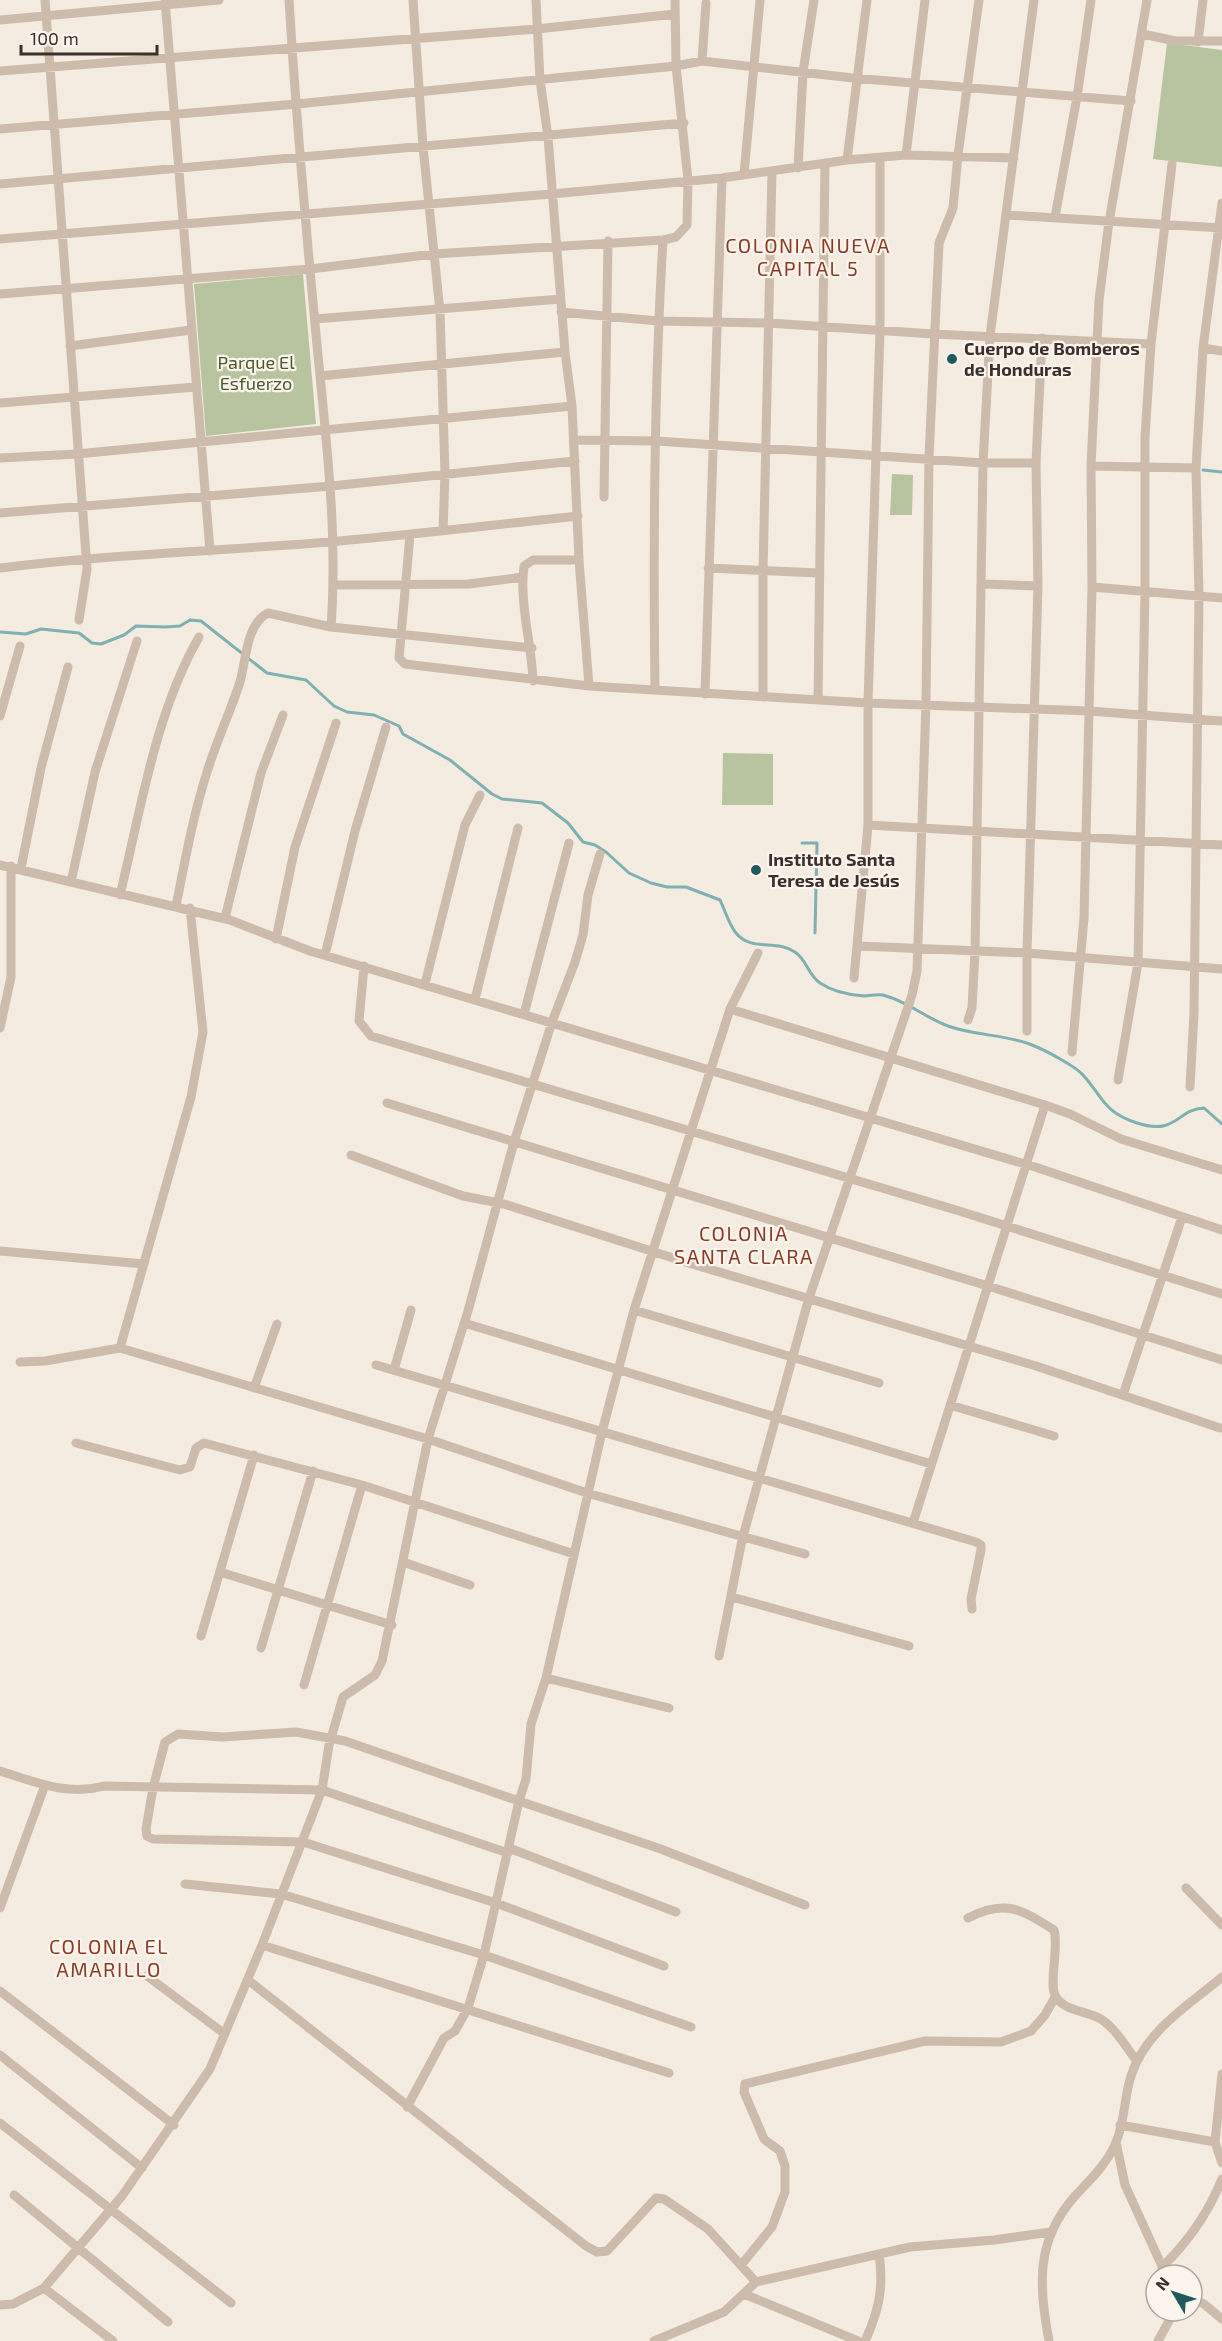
<svg xmlns="http://www.w3.org/2000/svg" width="1222" height="2341" viewBox="0 0 1222 2341" font-family="'Exo 2',sans-serif">
  <style>
    .green { fill: #b8c4a0 }
    .lines { fill: none; stroke-linecap: round; stroke-linejoin: round }
    .stream { stroke: #7fb0b2; stroke-width: 3 }
    .minor { stroke: #cdbbac; stroke-width: 9 }
    .poi-dot { fill: #1f5a5e; stroke: #fbf5ee; stroke-width: 2 }
    .labels { text-anchor: middle; stroke-width: 4.5; stroke-linejoin: round; paint-order: stroke }
    .poi-label { font-size: 18px; font-weight: bold; fill: #3b302b; stroke: #fbf5ee; text-anchor: start }
    .park-label { font-size: 18px; fill: #4a5a2e; stroke: #fbf5ee }
    .neighbourhood-label { font-size: 20px; letter-spacing: 1.5px; fill: #8c3b22; stroke: #fbf5ee }
  </style>
  <rect width="100%" height="100%" fill="#f4ebe1"/>
  <path class="green" d="M1167 43 1222 50V167L1153 159Z
    M303 274 316 424 206 436 194 284Z
    M892 474 913 475 912 515H890Z
    M723 753 773 754V805H722Z"/>
  <g class="lines">
    <path class="stream" d="M1203 470 1222 472
      M0 632 26 634 41 629 79 633 92 643 101 644 124 635 136 626 165 627 180 626 190 620 201 621 267 673 306 680 334 706 347 712 374 715 399 726 403 734 450 760 492 794 502 799 542 803 568 823 583 842 595 845 606 852 629 873 651 883 667 887H686L720 900C725 910 729 925 736 933 751 952 776 939 795 952 807 960 808 975 820 983 832 991 850 995 864 996 871 996 879 993 886 996 908 1002 926 1018 948 1026 975 1036 1005 1034 1032 1045 1045 1050 1075 1066 1083 1075 1103 1097 1103 1112 1137 1123 1177 1136 1177 1109 1204 1108L1222 1124
      M802 843H817L815 933"/>
    <path class="minor" d="M45 0 87 569 79 620
      M165 0 210 551
      M289 0C296 115 306 230 317 345 326 439 338 533 331 627
      M413 0 423 147 440 311 445 474 443 530
      M536 0 540 80 548 137 565 352 572 406 579 560 589 686
      M0 20 219 0
      M1143 34 1175 41H1222
      M1198 42 1203 0
      M702 61 706 3
      M0 71 537 29 675 14
      M0 129 297 104 676 66 702 61 853 78 1131 101
      M906 155 925 0
      M847 160 867 0
      M798 168 803 72 814 0
      M744 174 760 0
      M0 184 684 123
      M1006 215 1222 228
      M1055 217 1077 97 1091 0
      M0 239 552 194 722 178 847 160 906 155 1014 158
      M0 294 310 269 434 254 663 240
      M561 312 658 321 769 323 933 334 1151 344
      M315 319 561 299
      M70 346 191 330
      M1203 348 1222 351
      M320 376 565 352
      M0 403 196 387
      M575 440 657 441 983 463H1036
      M0 458 77 454 572 406
      M1091 466 1196 468
      M604 497 608 241
      M0 513 331 486 575 461
      M410 535 399 658 405 664 589 686 868 703 1089 711 1222 721
      M0 568C105 555 211 551 316 543 404 536 491 525 578 516
      M708 568 819 573
      M523 577 524 566 533 560H579
      M983 584 1038 586
      M334 585 469 584 523 577C521 611 532 647 533 681
      M1092 587 1222 598
      M655 690C653 540 654 390 663 240L676 237 687 225 688 180 676 66 675 0
      M705 694 722 178
      M763 697V571L772 171
      M818 700 825 163
      M0 716 20 646
      M868 825 1222 845
      M0 865 230 920 310 951 1035 1167 1222 1230
      M21 868 41 768 68 667
      M71 882 95 772 137 641
      M120 895C141 809 155 714 199 637
      M176 906C185 861 193 816 207 772 216 742 230 713 240 682 246 661 246 624 268 613L331 627 532 648
      M190 908 203 1032 191 1097 120 1348 428 1439 587 1493 805 1554
      M225 918 261 773 283 715
      M276 939 295 847 336 723
      M858 946 1027 953 1222 969
      M325 955 355 831 386 727
      M364 966 359 1021 371 1036 956 1210 1222 1294
      M854 978 868 825V703L880 330V159
      M425 984 465 825 480 795
      M475 999 518 828
      M730 1009 1045 1105 1070 1114 1121 1139 1222 1170
      M524 1014 569 843
      M968 1020 972 1008 975 952 983 463 990 336 1034 0
      M0 1028 11 977V866
      M1027 1031V953L1038 586 1036 463 1042 338
      M1072 1052 1084 918 1092 587 1091 466 1099 300 1109 222 1147 0
      M1118 1080 1138 963 1145 590V436L1151 344 1172 164
      M1190 1087 1194 1013 1199 596 1196 468 1203 348 1222 203
      M387 1103 988 1286 1222 1360
      M351 1155 463 1196 504 1204 692 1264 1036 1366 1220 1428
      M0 1251 144 1264
      M634 1310 879 1383
      M464 1323 931 1464
      M20 1362 45 1361 120 1348
      M376 1365 976 1542 981 1545V1550L971 1599 972 1609
      M394 1370 411 1310
      M254 1388 277 1324
      M1123 1395 1182 1217
      M950 1405 1054 1436
      M76 1443 180 1470 190 1467 196 1448 204 1443 362 1485 574 1554
      M913 1523 1045 1105
      M403 1562 470 1585
      M220 1572 392 1625
      M732 1597 909 1646
      M201 1636 254 1455
      M261 1648 313 1471
      M719 1656 742 1540 809 1298 912 995 917 971 926 703 929 457 939 243 953 208 958 155 979 0
      M546 1678 669 1708
      M304 1685 362 1485
      M0 1771C35 1782 67 1796 104 1786L322 1790 508 1853
      M509 1848 676 1912
      M185 1884 281 1894 484 1955 691 2027
      M1186 1888 1222 1925
      M0 1908 45 1785
      M968 1918C1005 1899 1021 1909 1054 1930 1059 1948 1049 1982 1055 1995 1061 2010 1086 2011 1099 2018 1114 2026 1126 2047 1136 2060
      M262 1945 669 2073
      M664 1966 496 1903 303 1842 153 1839 147 1836 146 1829 153 1788 165 1742 178 1734 223 1737 296 1732 345 1741 519 1801 526 1779 531 1724 546 1678 602 1432 634 1310 730 1009 758 953
      M147 1976 225 2034
      M248 1980 586 2246 597 2252 607 2251 656 2198 664 2199 708 2229 756 2282 724 2312 654 2341
      M0 1991 174 2125
      M0 2055 142 2168
      M1222 2074 1215 2142 1222 2163
      M407 2107 444 2038 455 2031 468 2008 484 1955 519 1801 658 1848 805 1905
      M0 2123 231 2303
      M1120 2125 1215 2142
      M1116 2142 1125 2185 1166 2275
      M14 2195 168 2322
      M742 2264 772 2227 785 2192V2166L780 2151 764 2139 744 2092 745 2084 925 2041 1001 2042 1031 2031 1045 2015 1055 1997
      M1162 2267C1188 2242 1209 2211 1222 2179
      M756 2282 910 2247 994 2240 1051 2232
      M44 2288 113 2341
      M744 2294 858 2341
      M1192 2298 1204 2304 1222 2319
      M0 2305 13 2304 44 2288 122 2196 210 2069 262 1945 322 1790 329 1745 343 1697 375 1675 382 1661 428 1439 468 1311 514 1142 552 1022 575 962 583 935 588 895 600 854
      M865 2341C879 2311 884 2287 879 2254
      M1049 2341C1039 2285 1035 2241 1075 2196 1090 2180 1108 2163 1116 2142 1125 2122 1124 2097 1131 2076 1145 2031 1188 2006 1222 1977
      M1158 2341 1169 2321 1172 2311"/>
  </g>
  <g class="poi-dot">
    <circle cx="952" cy="359" r="6"/>
    <circle cx="756" cy="870" r="6"/>
  </g>
  <g class="labels">
    <g class="poi-label">
      <text x="964" y="355">Cuerpo de Bomberos<tspan x="964" dy="21">de Honduras</tspan></text>
      <text x="768" y="866">Instituto Santa<tspan x="768" dy="21">Teresa de Jesús</tspan></text>
    </g>
    <g class="park-label">
      <text x="256" y="369">Parque El<tspan x="256" dy="21">Esfuerzo</tspan></text>
    </g>
    <g class="neighbourhood-label">
      <text x="808" y="253">COLONIA NUEVA<tspan x="808" dy="23">CAPITAL 5</tspan></text>
      <text x="744" y="1241">COLONIA<tspan x="744" dy="23">SANTA CLARA</tspan></text>
      <text x="109" y="1954">COLONIA EL<tspan x="109" dy="23">AMARILLO</tspan></text>
    </g>
  </g>
  <g transform="translate(1174 2293) rotate(309)"><circle r="28" fill="#fbf5ee" stroke="#aea6a0" stroke-width="1.5"/>
  <path d="M0-4.5L10 22L0 15L-10 22Z" fill="#1f5a5e"/>
  <text y="-9" font-size="16" font-weight="bold" text-anchor="middle" fill="#3b302b">N</text>
  </g>
  <path d="M21 45v9h136v-9" fill="none" stroke="#3b302b" stroke-width="3"/>
  <text x="30" y="45" font-size="18" fill="#3b302b" stroke="#fbf5ee" stroke-width="4.5" paint-order="stroke">100 m</text>
</svg>
